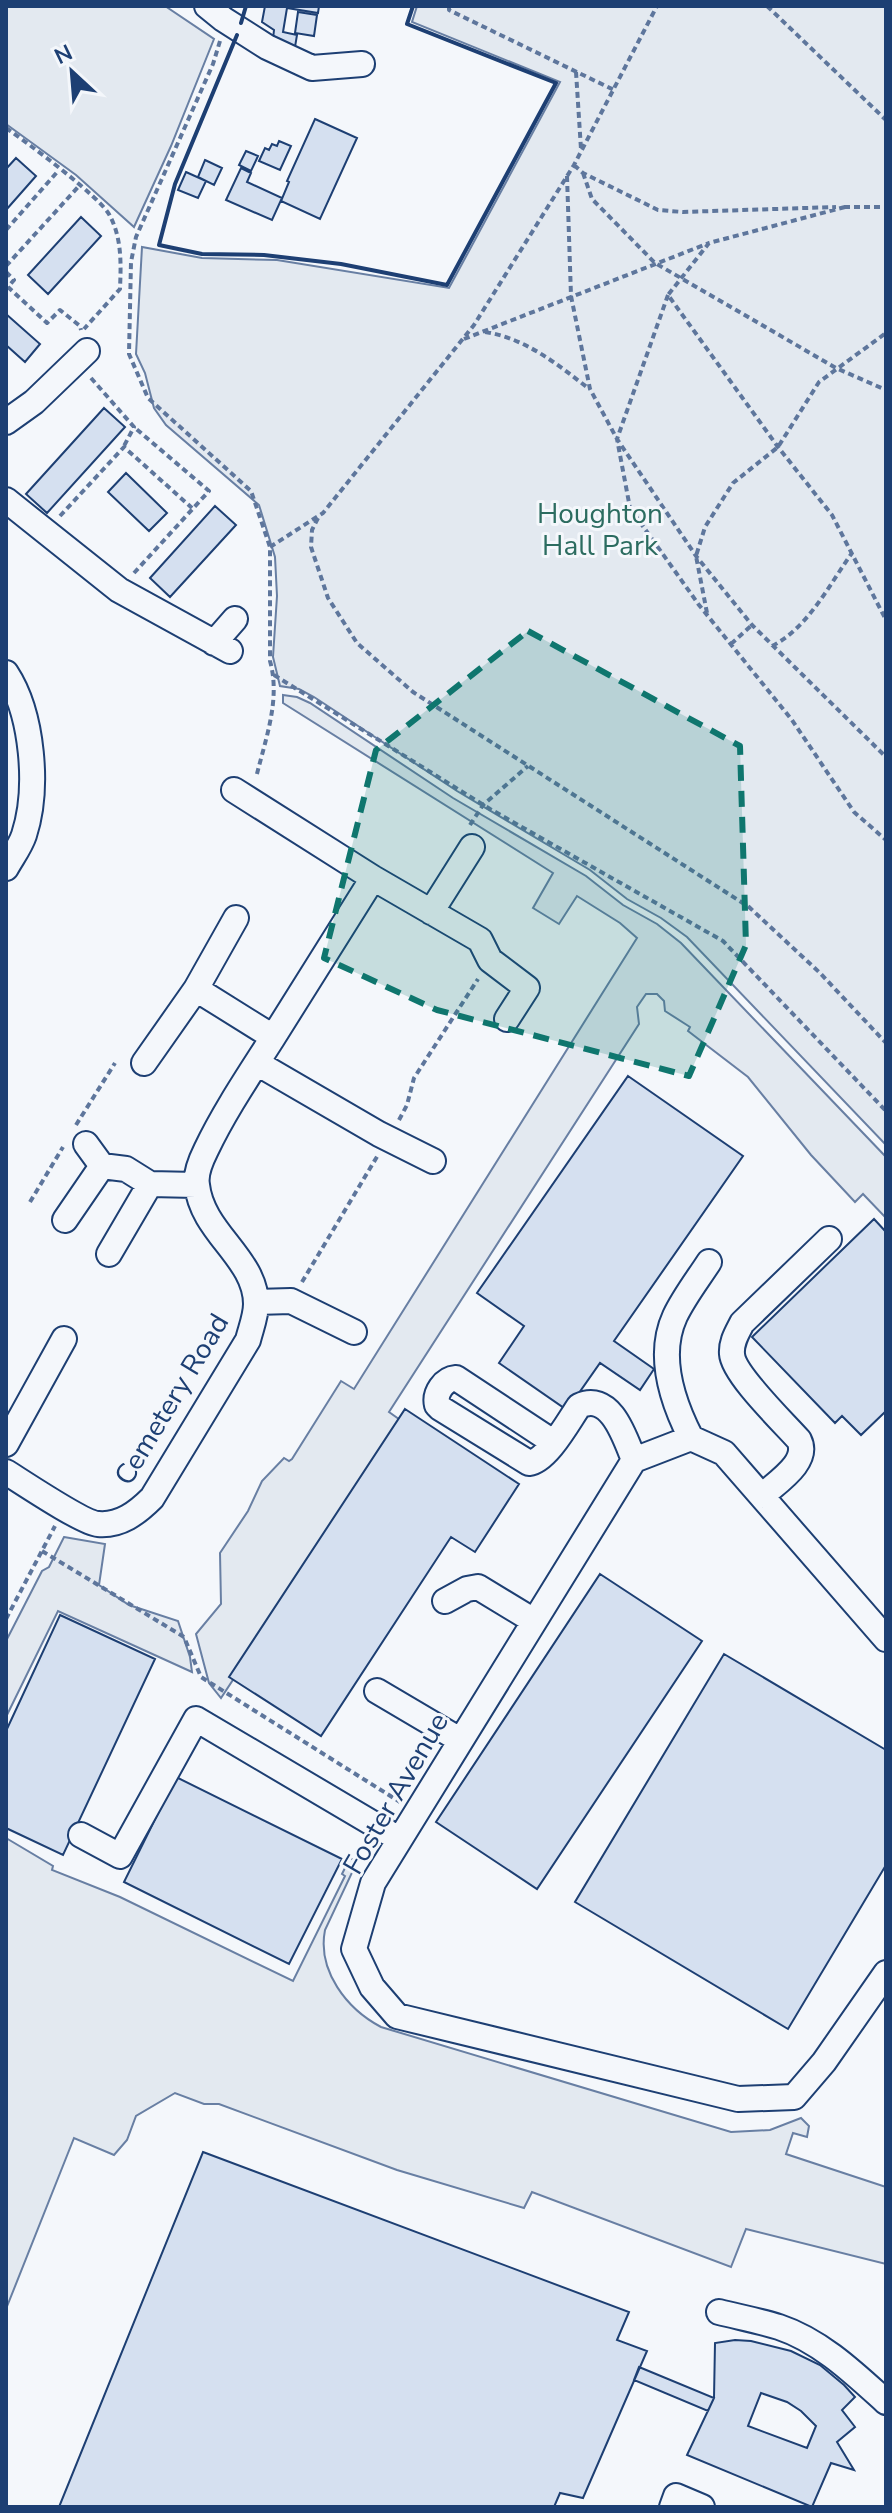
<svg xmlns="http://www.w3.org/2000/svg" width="892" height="2513" viewBox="0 0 892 2513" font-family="'Nunito Sans',sans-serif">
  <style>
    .green { fill: #e3e9f0; stroke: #687fa3; stroke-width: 2 }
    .building { fill: #d5e0f0; stroke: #1d3f73; stroke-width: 2; fill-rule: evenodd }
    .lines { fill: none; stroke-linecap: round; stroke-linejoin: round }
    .minor-casing { stroke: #1d3f73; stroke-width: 28 }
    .path { stroke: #5e769c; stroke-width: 4; stroke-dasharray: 6 4; stroke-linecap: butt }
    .minor { stroke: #f4f7fb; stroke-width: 24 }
    .wall { stroke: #1d3f73; stroke-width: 4 }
    .marked { fill: #0f766e; fill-opacity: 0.2; stroke: #0f766e; stroke-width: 6; stroke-dasharray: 16 10; stroke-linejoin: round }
    .labels { text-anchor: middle; stroke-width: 6; stroke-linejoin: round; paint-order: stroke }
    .park-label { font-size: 28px; fill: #2c6c60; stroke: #f4f7fb }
    .street-label { font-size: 28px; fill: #1d3f73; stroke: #f4f7fb }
  </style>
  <rect width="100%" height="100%" fill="#f4f7fb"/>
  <path class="green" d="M6 6H165L214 39 171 146 134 227 76 175 6 124Z
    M417 6H886V1145L687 937 661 918 627 899 590 870 457 791 314 697 299 689 280 686 273 657 277 596 275 557 259 505 166 425 154 408 145 373 136 354 142 247 202 258 277 260 449 288 560 82 412 22Z
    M283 695 297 697 310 703 453 798 586 876 623 905 657 924 681 943 886 1157V1218L863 1194 855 1202 811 1155 748 1077 688 1031 690 1027 665 1011 664 1001 657 994H646L637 1007 639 1024 389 1412 403 1422 221 1698 209 1683 196 1634 221 1604 220 1553 248 1511 262 1481 284 1458 289 1461 292 1459 341 1381 354 1389 637 938 620 923 577 896 559 924 533 908 553 873 283 703Z
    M64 1537 105 1544 99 1585 129 1605 178 1621 190 1657 192 1672 58 1611 6 1717V1641L42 1571 49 1567Z
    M6 1838 53 1866 52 1870 120 1897 293 1981 345 1876 342 1874 350 1858 357 1862 325 1930C317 1971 347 2009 381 2027L731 2132 770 2130 801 2118 809 2126 807 2137 793 2133 786 2154 886 2187V2264L746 2229 731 2267 532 2192 524 2208 397 2170 219 2104H204L175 2093 136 2116 127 2140 114 2155 74 2138 6 2309Z"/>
  <path class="building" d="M265 6H319L318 13 287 8 283 32 297 35 295 47 273 39 274 30 262 22Z
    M298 12 317 15 314 36 295 33Z
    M315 119 357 138 320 219 281 201 289 182 287 181Z
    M279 141 291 146 280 170 259 161 265 148 269 150 272 144 277 146Z
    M246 151 258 156 251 171 239 165Z
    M16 158 36 176 6 210V169Z
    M205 160 222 168 214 185 198 177Z
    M241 168 251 173 247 182 282 198 272 220 226 200Z
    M186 172 206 181 198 198 178 190Z
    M81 217 101 236 48 294 28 275Z
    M6 314 40 344 25 362 6 345Z
    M104 408 125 427 47 513 26 494Z
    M126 473 167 513 149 531 108 492Z
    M215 506 236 525 170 597 150 578Z
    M628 1076 743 1156 614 1341 654 1369 640 1390 600 1363 567 1410 499 1363 524 1326 477 1293Z
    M874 1219 886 1232V1411L861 1435 842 1416 835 1423 752 1337Z
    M405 1409 519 1484 475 1552 451 1537 321 1736 229 1677Z
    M600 1574 702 1641 537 1889 436 1822Z
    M60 1615 155 1659 63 1855 6 1828V1731Z
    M724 1654 886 1750V1865L788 2029 575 1902Z
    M176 1777 342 1859 289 1964 124 1882Z
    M203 2152 629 2312 617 2340 647 2351 583 2498 560 2493 554 2507H59Z
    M735 2340 751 2341 791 2351 820 2365 844 2385 855 2397 842 2410 855 2427 837 2442 854 2470 831 2463 812 2507 687 2455 714 2398 715 2343ZM761 2393 787 2402 801 2411 816 2426 807 2448 748 2426Z
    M639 2367 714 2398 708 2411 634 2380Z"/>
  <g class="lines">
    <g class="minor-casing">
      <path id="minor" d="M207 6 223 19 267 47 312 68 362 64
        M6 422 34 402 87 351
        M6 500 119 590 230 651
        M214 643 235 619
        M6 673C33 714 39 789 24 835 20 847 12 857 6 868
        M234 790 373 878 480 940 490 960 527 988 507 1019
        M431 912 472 847
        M196 989 273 1037
        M144 1063 196 989 236 918
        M257 1063 379 1134 433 1161
        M86 1144 102 1166 126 1169 150 1184 196 1185
        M65 1220 102 1166
        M109 1254 150 1184
        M256 1302 291 1301 354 1332
        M691 1438C672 1401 657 1355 675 1316 684 1297 698 1279 709 1262
        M553 1442 456 1378C444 1379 434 1393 437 1405L440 1408 529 1463C547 1461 568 1422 579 1406 611 1391 625 1438 634 1460
        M6 1444 64 1339
        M6 1472C22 1482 83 1523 98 1524 120 1526 137 1513 152 1498L248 1340C251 1328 256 1316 256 1304 256 1258 202 1233 197 1185 195 1174 201 1160 206 1150 224 1112 249 1075 272 1039 305 986 339 932 373 878
        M762 1496C777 1482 810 1462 799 1440 784 1423 733 1374 732 1354 731 1342 737 1333 742 1323L829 1239
        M445 1601 467 1589 478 1587 534 1621
        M886 1639 724 1453 691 1438 634 1460 373 1883 354 1949 372 1987 397 2016 738 2099 794 2097 824 2062 886 1973
        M377 1691 460 1740
        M81 1835 120 1856 196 1719 399 1839
        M719 2312C739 2317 760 2321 779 2327 821 2341 855 2374 886 2402
        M672 2507 676 2496 702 2507"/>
    </g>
    <path class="path" d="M449 6V10L614 90
      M767 6 886 120
      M220 41 213 64 136 237 131 262 129 354 148 398 251 491 270 547V661C281 700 265 740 256 778
      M576 72 581 149
      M6 128C25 141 102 198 110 216 122 239 121 264 120 289L84 329
      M574 165 583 173 658 210 683 212 836 207
      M583 173 592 199 655 263 836 368 886 390
      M567 176 571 296 590 389 617 439 696 556 752 625 886 757
      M844 207H886
      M845 207 709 243 668 295 778 447 832 515 886 620
      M6 230 59 170
      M6 266 79 186
      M6 272 14 280 8 287 47 323 60 310 80 326 81 330
      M668 295 617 439 630 508 699 605 792 720 854 812 886 840
      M485 332C525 338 557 364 588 388
      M464 339 709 243
      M91 378 134 427 124 446
      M60 516 124 447 192 508
      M318 518 312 530 311 547 328 598 357 643 413 692 749 907 820 973 886 1043
      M270 547 323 513 474 325 574 165 657 6
      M134 573 209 491 134 427
      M707 613 696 556 705 527 733 483 778 447 819 382 886 333
      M731 644 752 625
      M772 646C808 628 829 585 852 553
      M274 675 490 809 723 941 886 1111
      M470 825 483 805 528 766
      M399 1120 407 1105 414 1078 478 979
      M76 1125 115 1063
      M30 1202 63 1147
      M302 1282 378 1155
      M42 1551 184 1637 201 1677 400 1802
      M6 1619 55 1526"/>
    <use href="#minor" class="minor"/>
    <path class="wall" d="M241 23 246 6
      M237 35 175 184 159 245 202 254 264 255 341 264 447 285 556 83 407 24 413 6"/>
  </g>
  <path class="marked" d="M528 631 740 746 746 945 689 1076 437 1010 324 958 376 750Z"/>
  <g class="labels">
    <g class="park-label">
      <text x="600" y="523">Houghton<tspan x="600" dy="32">Hall Park</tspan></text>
    </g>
    <g class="street-label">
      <text transform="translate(171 1399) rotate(-59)" y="10">Cemetery Road</text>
      <text transform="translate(395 1793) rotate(-60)" y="10">Foster Avenue</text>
    </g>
  </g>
  <rect width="892" height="2513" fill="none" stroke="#1d3f73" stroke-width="16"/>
  <g transform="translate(72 72) rotate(334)" stroke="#f4f7fb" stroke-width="6" paint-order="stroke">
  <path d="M0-6L14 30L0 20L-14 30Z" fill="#1d3f73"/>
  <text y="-12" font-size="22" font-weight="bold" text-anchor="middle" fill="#1d3f73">N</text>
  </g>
</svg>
